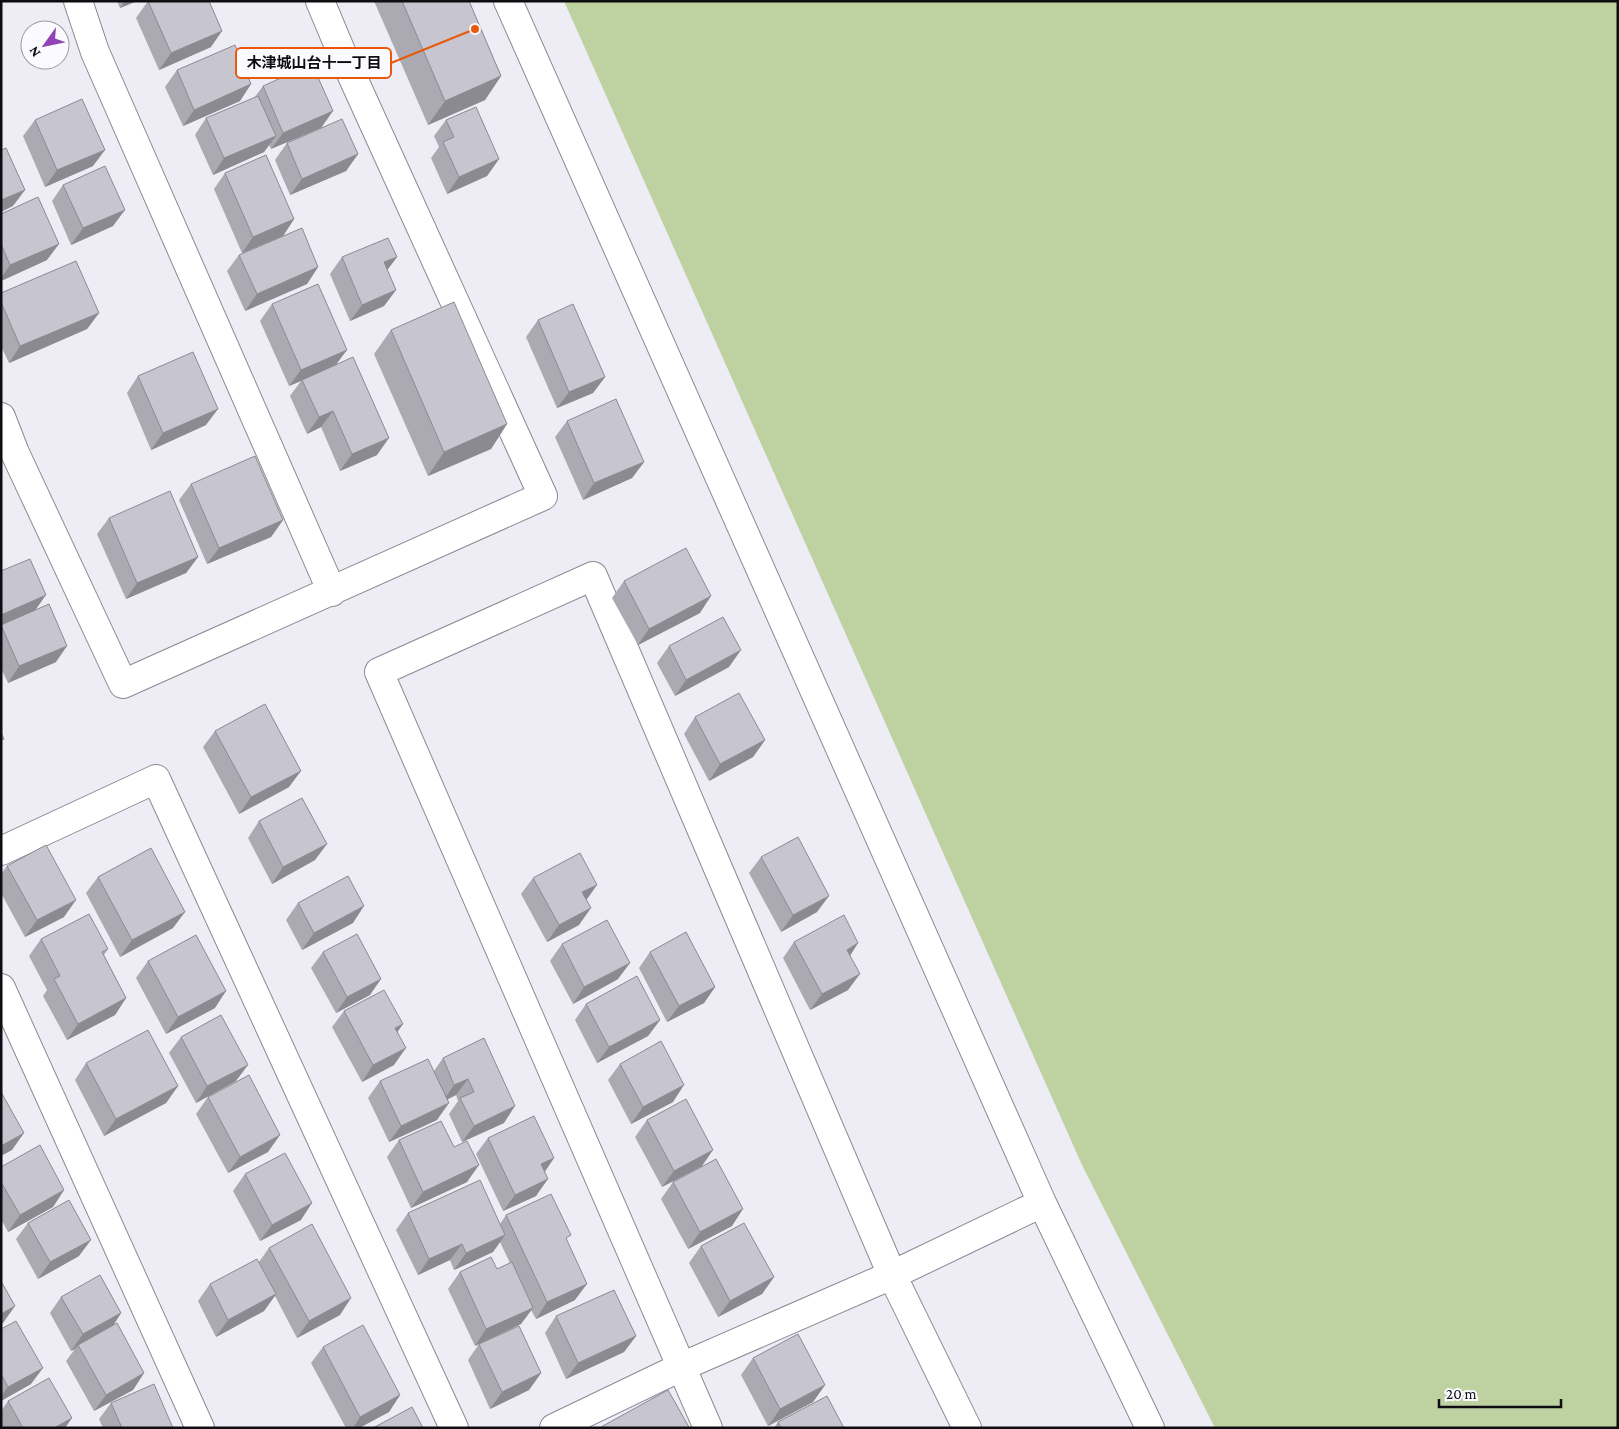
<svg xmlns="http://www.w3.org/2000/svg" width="1619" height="1429" viewBox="0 0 1619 1429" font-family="'Crimson Pro','Noto Sans JP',serif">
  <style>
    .green { fill: #bed1a1 }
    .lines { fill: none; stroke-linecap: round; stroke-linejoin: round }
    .minor-casing { stroke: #8b8a93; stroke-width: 30 }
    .minor { stroke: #fff; stroke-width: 28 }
    .wall { fill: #aba9b2 }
    .shaded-wall { fill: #8b8a91 }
    .building { fill: #c7c5cf; stroke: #8b8a91 }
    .leader { fill: none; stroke: #e8590c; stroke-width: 2 }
    .callout-dot { fill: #e8590c; stroke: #fbfbff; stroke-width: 2 }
    .callout { fill: #fbfbff; stroke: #e8590c; stroke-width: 2 }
    .callout-label { font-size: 15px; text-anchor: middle; font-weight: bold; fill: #0e0d11 }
  </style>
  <rect width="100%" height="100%" fill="#eeedf6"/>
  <path class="green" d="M564 1H1618V1428H1215L1082 1165Z"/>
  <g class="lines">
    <g class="minor-casing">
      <path id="minor" d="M78 1 95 52 332 592
        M508 1 1042 1203 1150 1428
        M1 417 15 453 123 684 543 496 343 56 320 1
        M1 851 156 779 454 1428
        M1 988 200 1428
        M554 1428 681 1367 892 1275 1042 1203
        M708 1428 379 672 593 576 892 1275 967 1428"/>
    </g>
    <use href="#minor" class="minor"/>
  </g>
  <path class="wall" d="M117 1H137L120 8Z
    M148 1 211 47 159 70 136 18Z
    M374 1H469L501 76 485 100 428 125Z
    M177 70 251 84 240 101 183 126 165 87Z
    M263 86 333 111 271 149 269 145 264 152 213 175 195 135 206 118 254 98Z
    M35 120 93 166 45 187 23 136Z
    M446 120 499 159 487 176 447 194 431 158 439 147 434 136Z
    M287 143 358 154 346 171 290 195 275 160Z
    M225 173 294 219 283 236 242 253 214 189Z
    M63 185 113 226 71 245 52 201Z
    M1 214 47 260 1 281Z
    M239 255 318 267 307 284 245 311 227 271Z
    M342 257H397L387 270 396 290 384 306 350 321 330 274Z
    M1 293 99 313 87 329 9 363 1 346Z
    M272 304 337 364 377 455 340 471 321 427 307 434 290 396 301 381 289 386 260 321Z
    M538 320 605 377 593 393 557 408 526 337Z
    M391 330 507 424 491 449 428 476 374 354Z
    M138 376 206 425 151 450 127 393Z
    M567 421 644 462 632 478 583 500 555 437Z
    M191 484 283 520 271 537 207 564 179 500Z
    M109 518 198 557 186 573 126 599 97 534Z
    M1 571 36 610 56 662 8 683 1 668Z
    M624 581 700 613 638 645 612 598Z
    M669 646 729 667 675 696 657 663Z
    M695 717 765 740 753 757 709 781 684 734Z
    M215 731 289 787 239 814 203 747Z
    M259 821 315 860 272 884 248 838Z
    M761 857 817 912 781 932 749 873Z
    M7 866 64 917 25 937 1 893V874Z
    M98 877 173 928 120 957 86 893Z
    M533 878 586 900 579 925 547 942 521 894Z
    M298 903 353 923 302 950 286 920Z
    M41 939 108 949 104 955 126 998 115 1015 67 1040 43 996 47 990 29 956Z
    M794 942 858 943 850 956 848 990 810 1010 783 958Z
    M562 944 618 979 573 1004 550 961Z
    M323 952 370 995 336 1013 311 968Z
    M650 952 715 987 704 1003 667 1022 639 968Z
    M148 961 215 1008 166 1034 136 978Z
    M586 1004 660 1020 648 1036 597 1063 575 1020Z
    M344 1011 403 1024 397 1032 394 1065 362 1082 332 1027Z
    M181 1037 236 1081 196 1103 169 1053Z
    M484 1038 504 1123 462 1142 449 1114 458 1101 456 1095 447 1100 437 1120 389 1142 368 1098 380 1081 434 1071 443 1058Z
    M86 1063 178 1086 166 1103 104 1136 75 1080Z
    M620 1064 673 1102 631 1124 608 1080Z
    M208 1097 268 1152 228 1173 196 1114Z
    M647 1120 702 1166 662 1187 635 1137Z
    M488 1138 554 1158 545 1172 536 1196 503 1211 476 1154Z
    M399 1140 467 1182 411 1208 387 1157Z
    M1 1167 64 1190 53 1207 8 1232 1 1219Z
    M245 1174 301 1220 260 1241 233 1191Z
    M673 1182 732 1226 688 1249 661 1199Z
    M408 1213 500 1224 506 1215 567 1241 575 1300 536 1319 531 1310 521 1324 475 1346 448 1289 460 1272 497 1269 510 1263 500 1242 493 1252 454 1270 450 1260 418 1275 396 1230Z
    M28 1223 79 1256 38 1279 16 1239Z
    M701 1246 774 1277 762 1294 718 1317 689 1263Z
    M269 1248 340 1315 297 1338 275 1296 264 1311 216 1337 198 1301 210 1284 259 1262Z
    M61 1297 121 1313 113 1326 144 1373 133 1390 94 1411 66 1361 75 1349 71 1351 50 1313Z
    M556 1316 636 1336 624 1352 566 1379 545 1333Z
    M1 1329 31 1384 1 1401Z
    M479 1344 541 1373 529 1390 490 1409 468 1360Z
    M323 1347 400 1395 389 1412 359 1428H346L311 1363Z
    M753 1358 825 1385 813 1402 768 1426 741 1375Z
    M8 1401 65 1428H2L1 1425V1411Z
    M111 1403 173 1428H103L99 1419Z
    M778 1422 844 1428H774Z"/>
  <path class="shaded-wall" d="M125 1H137L120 8Z
    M222 31 211 47 159 70 171 53Z
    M501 76 485 100 428 125 445 101Z
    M251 84 240 101 183 126 194 110Z
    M333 111 321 128 271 149 283 133Z
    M276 136 264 152 213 175 224 158Z
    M105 150 93 166 45 187 57 170Z
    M358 154 346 171 290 195 302 179Z
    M499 159 487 176 447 194 459 177Z
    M25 190 13 206 1 212V200Z
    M125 210 113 226 71 245 83 228Z
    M294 219 283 236 242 253 253 237Z
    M59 244 47 260 1 281V278L10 265Z
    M397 257 385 273 384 262Z
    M318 267 307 284 245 311 257 294Z
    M396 290 384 306 350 321 362 305Z
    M99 313 87 329 9 363 20 346Z
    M347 350 335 366 302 380 301 381 289 386 301 370Z
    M605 377 593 393 557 408 569 392Z
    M218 409 206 425 151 450 163 433Z
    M333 411 321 427 307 434 319 417Z
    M507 424 491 449 428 476 444 452Z
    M389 438 377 455 340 471 352 454Z
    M644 462 632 478 583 500 594 483Z
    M283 520 271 537 207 564 219 548Z
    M198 557 186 573 126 599 137 583Z
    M46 595 34 612 1 625V615Z
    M711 596 700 613 638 645 649 629Z
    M67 646 56 662 8 683 19 666Z
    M741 650 729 667 675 696 686 680Z
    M765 740 753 757 709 781 720 764Z
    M301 771 289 787 239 814 251 797Z
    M327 844 315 860 272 884 283 867Z
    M597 885 585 902 582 892Z
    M829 896 817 912 781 932 793 915Z
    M76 900 64 917 25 937 37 920Z
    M364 906 353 923 302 950 314 933Z
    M591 908 579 925 547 942 559 925Z
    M185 912 173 928 120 957 132 940Z
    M858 943 847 960V950Z
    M630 963 618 979 573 1004 584 987Z
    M860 974 848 990 810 1010 822 994Z
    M381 979 370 995 336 1013 347 997Z
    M715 987 704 1003 667 1022 679 1006Z
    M226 991 215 1008 166 1034 178 1017Z
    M126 998 115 1015 67 1040 78 1024Z
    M660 1020 648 1036 597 1063 609 1047Z
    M403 1024 391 1041 395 1028Z
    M406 1048 394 1065 362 1082 373 1065Z
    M248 1065 236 1081 196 1103 207 1086Z
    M468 1079 456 1095 443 1101 454 1085Z
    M684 1085 673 1102 631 1124 643 1107Z
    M178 1086 166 1103 104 1136 116 1119Z
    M449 1103 437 1120 389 1142 401 1126Z
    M515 1106 504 1123 462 1142 474 1126Z
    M24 1133 12 1150 1 1156V1146Z
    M280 1135 268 1152 228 1173 240 1157Z
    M713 1150 702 1166 662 1187 674 1171Z
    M554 1158 542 1175 541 1164Z
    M479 1165 467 1182 411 1208 423 1192Z
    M548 1179 536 1196 503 1211 515 1195Z
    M64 1190 53 1207 8 1232 20 1215Z
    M312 1203 301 1220 260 1241 272 1225Z
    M743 1209 732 1226 688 1249 700 1232Z
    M505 1235 493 1252 454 1270 466 1253Z
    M91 1240 79 1256 38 1279 50 1262Z
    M462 1244 450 1260 418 1275 429 1259Z
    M774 1277 762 1294 718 1317 730 1301Z
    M587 1284 575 1300 536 1319 547 1302Z
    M276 1294 264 1311 216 1337 228 1320Z
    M351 1298 340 1315 297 1338 309 1321Z
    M15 1306 3 1323 1 1324V1314Z
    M533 1308 521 1324 475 1346 486 1329Z
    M121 1313 110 1330 78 1345 75 1349 71 1351 83 1334Z
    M636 1336 624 1352 566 1379 578 1363Z
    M43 1368 31 1384 1 1401V1396L8 1387Z
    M144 1373 133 1390 94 1411 106 1395Z
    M541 1373 529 1390 490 1409 502 1392Z
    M825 1385 813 1402 768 1426 780 1409Z
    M400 1395 389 1412 359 1428H353L360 1417Z
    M72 1418 65 1428H54Z"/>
  <path class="building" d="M148 1H209L222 31 171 53Z
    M402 1H469L501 76 445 101Z
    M235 45 251 84 194 110 177 70Z
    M312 64 333 111 283 133 263 86Z
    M258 96 276 136 224 158 206 118Z
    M82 99 105 150 57 170 35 120Z
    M476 107 499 159 459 177 443 142 454 137 446 120Z
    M342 119 358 154 302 179 287 143Z
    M6 148 25 190 1 200V150Z
    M266 155 294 219 253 237 225 173Z
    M105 166 125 210 83 228 63 185Z
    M38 197 59 244 10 265 1 244V214Z
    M302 228 318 267 257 294 239 255Z
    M388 238 397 257 384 262 396 290 362 305 342 257Z
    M76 261 99 313 20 346 1 302V293Z
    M318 284 347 350 301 370 272 304Z
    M454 302 507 424 444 452 391 330Z
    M573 304 605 377 569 392 538 320Z
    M193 352 218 409 163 433 138 376Z
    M353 357 389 438 352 454 333 411 319 417 302 380Z
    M616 399 644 462 594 483 567 421Z
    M255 456 283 520 219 548 191 484Z
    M170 491 198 557 137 583 109 518Z
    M686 548 711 596 649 629 624 581Z
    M30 559 46 595 1 615V571Z
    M49 604 67 646 19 666 1 625Z
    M723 617 741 650 686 680 669 646Z
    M739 693 765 740 720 764 695 717Z
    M265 704 301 771 251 797 215 731Z
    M1 733 4 739 1 740Z
    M302 798 327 844 283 867 259 821Z
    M798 837 829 896 793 915 761 857Z
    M46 845 76 900 37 920 7 866Z
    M151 848 185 912 132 940 98 877Z
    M580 853 597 885 582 892 591 908 559 925 533 878Z
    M348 876 364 906 314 933 298 903Z
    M89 914 108 949 102 952 126 998 78 1024 54 979 60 976 41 939Z
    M844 915 858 943 847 950 860 974 822 994 794 942Z
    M607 920 630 963 584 987 562 944Z
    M686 932 715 987 679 1006 650 952Z
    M357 934 381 979 347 997 323 952Z
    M196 935 226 991 178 1017 148 961Z
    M637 976 660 1020 609 1047 586 1004Z
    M384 990 403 1024 395 1028 406 1048 373 1065 344 1011Z
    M221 1015 248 1065 207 1086 181 1037Z
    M148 1030 178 1086 116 1119 86 1063Z
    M484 1038 515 1106 474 1126 460 1098 474 1092 468 1079 454 1085 443 1058Z
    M661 1041 684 1085 643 1107 620 1064Z
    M428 1059 449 1103 401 1126 380 1081Z
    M249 1075 280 1135 240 1157 208 1097Z
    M1 1092 24 1133 1 1146Z
    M686 1099 713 1150 674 1171 647 1120Z
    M534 1116 554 1158 541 1164 548 1179 515 1195 488 1138Z
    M441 1121 454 1147 467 1141 479 1165 423 1192 399 1140Z
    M40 1145 64 1190 20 1215 1 1182V1167Z
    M285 1153 312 1203 272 1225 245 1174Z
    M716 1159 743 1209 700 1232 673 1182Z
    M480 1180 505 1235 466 1253 462 1244 429 1259 408 1213Z
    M551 1194 571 1235 566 1238 587 1284 547 1302 506 1215Z
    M69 1200 91 1240 50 1262 28 1223Z
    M744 1223 774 1277 730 1301 701 1246Z
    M312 1224 351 1298 309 1321 269 1248Z
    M491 1257 497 1269 512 1262 533 1308 486 1329 460 1272Z
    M257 1259 276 1294 228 1320 210 1284Z
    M100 1275 121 1313 83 1334 61 1297Z
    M1 1281 15 1306 1 1314Z
    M614 1290 636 1336 578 1363 556 1316Z
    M16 1321 43 1368 8 1387 1 1374V1329Z
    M117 1323 144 1373 106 1395 78 1345Z
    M363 1325 400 1395 360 1417 323 1347Z
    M519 1326 541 1373 502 1392 479 1344Z
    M798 1334 825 1385 780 1409 753 1358Z
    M49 1378 72 1418 54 1428H23L8 1401Z
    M154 1384 173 1428H122L111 1403Z
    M668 1390 689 1427 687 1428H601V1427Z
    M827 1396 844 1428H781L778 1422Z
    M412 1407 423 1428H373Z"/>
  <path class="leader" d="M475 29L391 63"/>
  <circle class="callout-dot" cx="475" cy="29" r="5"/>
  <rect class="callout" x="236" y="48" width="155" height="30" rx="5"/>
  <g class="callout-label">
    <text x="314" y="68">木津城山台十一丁目</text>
  </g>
  <rect width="1619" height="1429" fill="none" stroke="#0e0d11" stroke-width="5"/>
  <g transform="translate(45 45) rotate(237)"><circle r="24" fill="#fbfbff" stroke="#9c9ca0"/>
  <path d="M0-4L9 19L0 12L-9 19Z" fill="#9144b5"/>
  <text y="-8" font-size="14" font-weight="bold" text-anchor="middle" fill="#0e0d11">N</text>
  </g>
  <path d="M1439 1399v8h122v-8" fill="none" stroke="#0e0d11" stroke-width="2.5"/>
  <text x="1446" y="1399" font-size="15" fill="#0e0d11" stroke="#fbfbff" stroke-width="4" paint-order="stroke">20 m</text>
</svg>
